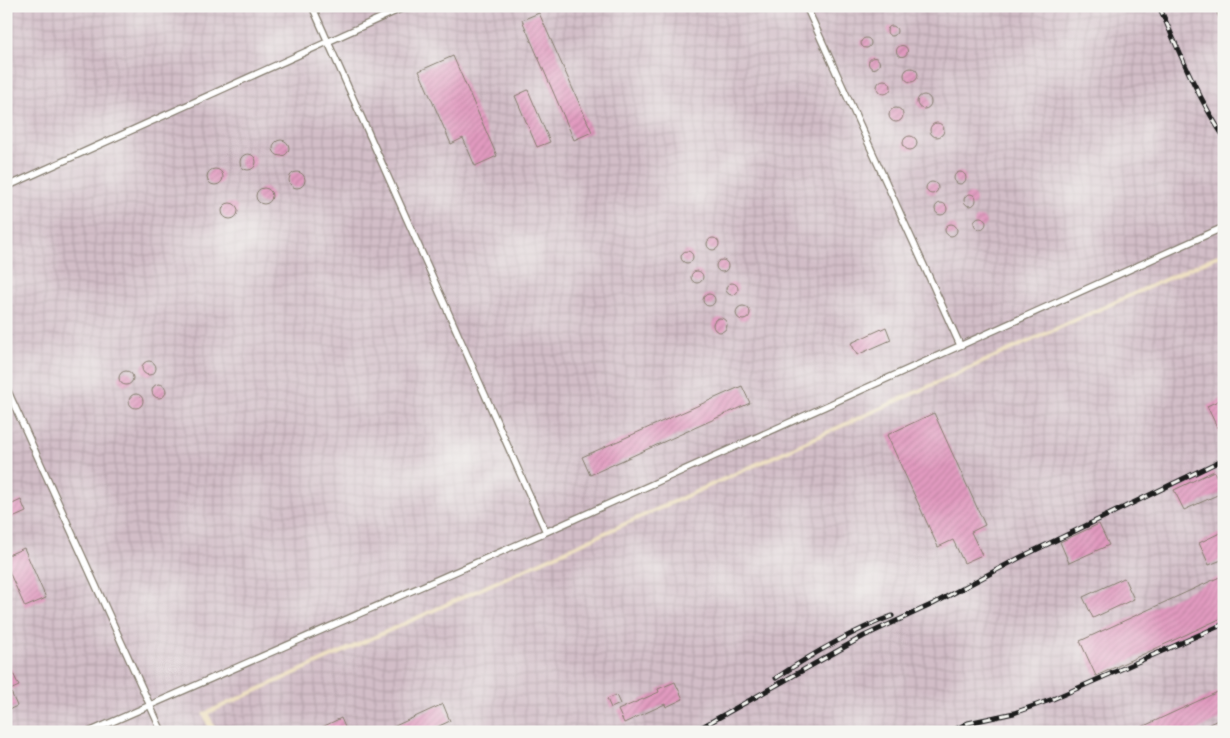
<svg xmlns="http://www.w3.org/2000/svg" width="1230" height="738" viewBox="0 0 1230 738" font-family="'Gentium Book Plus',serif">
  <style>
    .industrial { fill: url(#industrial-grid) }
    .building { fill: url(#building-hatch) }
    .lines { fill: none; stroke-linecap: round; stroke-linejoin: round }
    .lane-casing { stroke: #867e70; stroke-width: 8 }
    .lane { stroke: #fff; stroke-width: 5.5 }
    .rail-casing { stroke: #1c1c1c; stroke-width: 5 }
    .rail { stroke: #f6f6f2; stroke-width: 3; stroke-dasharray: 9; stroke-linecap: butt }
  </style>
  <defs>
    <pattern id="industrial-grid" width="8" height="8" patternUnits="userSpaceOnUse" patternTransform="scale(1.25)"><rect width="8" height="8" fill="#d2bdc7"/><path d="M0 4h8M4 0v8" fill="none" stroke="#b4a2aa"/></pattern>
    <pattern id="building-hatch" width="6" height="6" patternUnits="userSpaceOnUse" patternTransform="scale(1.25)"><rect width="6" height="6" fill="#e19abf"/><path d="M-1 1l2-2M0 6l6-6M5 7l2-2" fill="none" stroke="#c084a4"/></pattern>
  </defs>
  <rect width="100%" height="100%" fill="#f6f6f2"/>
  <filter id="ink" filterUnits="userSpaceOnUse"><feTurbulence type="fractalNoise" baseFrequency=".02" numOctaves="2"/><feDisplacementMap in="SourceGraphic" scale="10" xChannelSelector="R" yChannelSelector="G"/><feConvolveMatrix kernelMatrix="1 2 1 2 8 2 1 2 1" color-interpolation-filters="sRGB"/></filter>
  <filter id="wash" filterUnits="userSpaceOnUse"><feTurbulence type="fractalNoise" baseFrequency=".0096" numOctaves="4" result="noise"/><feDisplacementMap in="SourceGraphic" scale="20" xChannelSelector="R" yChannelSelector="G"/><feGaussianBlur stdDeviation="1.12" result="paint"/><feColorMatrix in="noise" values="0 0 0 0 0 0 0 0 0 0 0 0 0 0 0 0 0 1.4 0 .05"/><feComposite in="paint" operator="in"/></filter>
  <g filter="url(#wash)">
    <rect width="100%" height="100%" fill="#efe1c3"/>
    <path class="industrial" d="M6 6H1224V251L202 713 210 732H6Z
      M1224 255V732H217L209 714Z"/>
    <g id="blocks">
      <path class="building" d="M539 13 592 132 574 140 522 20Z
        M887 31a5 5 0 1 1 10 0a5 5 0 1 1-10 0Z
        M861 43a5 5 0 1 1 10 0a5 5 0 1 1-10 0Z
        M896.5 51a5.5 5.5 0 1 1 11 0a5.5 5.5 0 1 1-11 0Z
        M453 56 497 156 475 166 463 138 451 144 419 71Z
        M868.5 63a5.5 5.5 0 1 1 11 0a5.5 5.5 0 1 1-11 0Z
        M904 75a7 7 0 1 1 14 0a7 7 0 1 1-14 0Z
        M877 87a7 7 0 1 1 14 0a7 7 0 1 1-14 0Z
        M528 90 550 142 537 147 515 96Z
        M917 102a7 7 0 1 1 14 0a7 7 0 1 1-14 0Z
        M889 115a7 7 0 1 1 14 0a7 7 0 1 1-14 0Z
        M930 130a7 7 0 1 1 14 0a7 7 0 1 1-14 0Z
        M903 143a7 7 0 1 1 14 0a7 7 0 1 1-14 0Z
        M273 148a8 8 0 1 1 16 0a8 8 0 1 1-16 0Z
        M240 162a8 8 0 1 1 16 0a8 8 0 1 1-16 0Z
        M207 177a8 8 0 1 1 16 0a8 8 0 1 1-16 0Z
        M289 180a8 8 0 1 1 16 0a8 8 0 1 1-16 0Z
        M954 178a6 6 0 1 1 12 0a6 6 0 1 1-12 0Z
        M926 188a6 6 0 1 1 12 0a6 6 0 1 1-12 0Z
        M256 196a8 8 0 1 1 16 0a8 8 0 1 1-16 0Z
        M964 200a6 6 0 1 1 12 0a6 6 0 1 1-12 0Z
        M222 211a8 8 0 1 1 16 0a8 8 0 1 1-16 0Z
        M935 209a6 6 0 1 1 12 0a6 6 0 1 1-12 0Z
        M974 223a6 6 0 1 1 12 0a6 6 0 1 1-12 0Z
        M945 230a6 6 0 1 1 12 0a6 6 0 1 1-12 0Z
        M707 244a6 6 0 1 1 12 0a6 6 0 1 1-12 0Z
        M681 257a6 6 0 1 1 12 0a6 6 0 1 1-12 0Z
        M716 266a6 6 0 1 1 12 0a6 6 0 1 1-12 0Z
        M691 277a6 6 0 1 1 12 0a6 6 0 1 1-12 0Z
        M726 289a6 6 0 1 1 12 0a6 6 0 1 1-12 0Z
        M703 300a6 6 0 1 1 12 0a6 6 0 1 1-12 0Z
        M736 313a7 7 0 1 1 14 0a7 7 0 1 1-14 0Z
        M713 325a7 7 0 1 1 14 0a7 7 0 1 1-14 0Z
        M886 327 891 340 857 355 851 343Z
        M142 368a7 7 0 1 1 14 0a7 7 0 1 1-14 0Z
        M119 378a7 7 0 1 1 14 0a7 7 0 1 1-14 0Z
        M152 391a7 7 0 1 1 14 0a7 7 0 1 1-14 0Z
        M742 386 750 403 590 475 582 457Z
        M129 401a7 7 0 1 1 14 0a7 7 0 1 1-14 0Z
        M1224 398V442L1207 406Z
        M934 413 985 525 971 532 982 555 964 563 953 540 938 547 887 435Z
        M1214 471 1224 492 1184 510 1174 490Z
        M21 500 26 512 6 521V507Z
        M1099 524 1109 545 1069 563 1060 542Z
        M1224 531V559L1209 565 1199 543Z
        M24 548 46 598 25 607 6 565V556Z
        M1224 575V617L1096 676 1080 641Z
        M1124 578 1134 599 1093 618 1083 597Z
        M6 658 19 686 10 690 17 706 6 711Z
        M675 682 683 699 666 707 665 704 624 723 618 710 659 692 658 689Z
        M1224 689V717L1193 732H1131Z
        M616 695 620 704 611 708 607 699Z
        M443 704 450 721 426 732H382Z
        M341 718 347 732H312Z"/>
    </g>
  </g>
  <g filter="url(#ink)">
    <use href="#blocks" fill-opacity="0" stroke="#867e70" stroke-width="1"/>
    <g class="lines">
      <g class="lane-casing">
        <path id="lane" d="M312 6 546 532
          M806 6 960 345
          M1218 6 1224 20
          M6 187 407 6
          M6 387 162 732
          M89 732 546 532 1224 227"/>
      </g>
      <use href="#lane" class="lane"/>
      <g class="rail-casing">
        <path id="rail" d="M1159 6C1179 51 1197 96 1224 137
          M776 678C812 654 852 631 892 616
          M693 732 864 636 933 604 1021 557 1224 459
          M950 732 968 723 1014 713 1053 699 1224 624"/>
      </g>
      <use href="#rail" class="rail"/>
    </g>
  </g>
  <rect width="1230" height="738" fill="none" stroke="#f6f6f2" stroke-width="25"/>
</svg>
